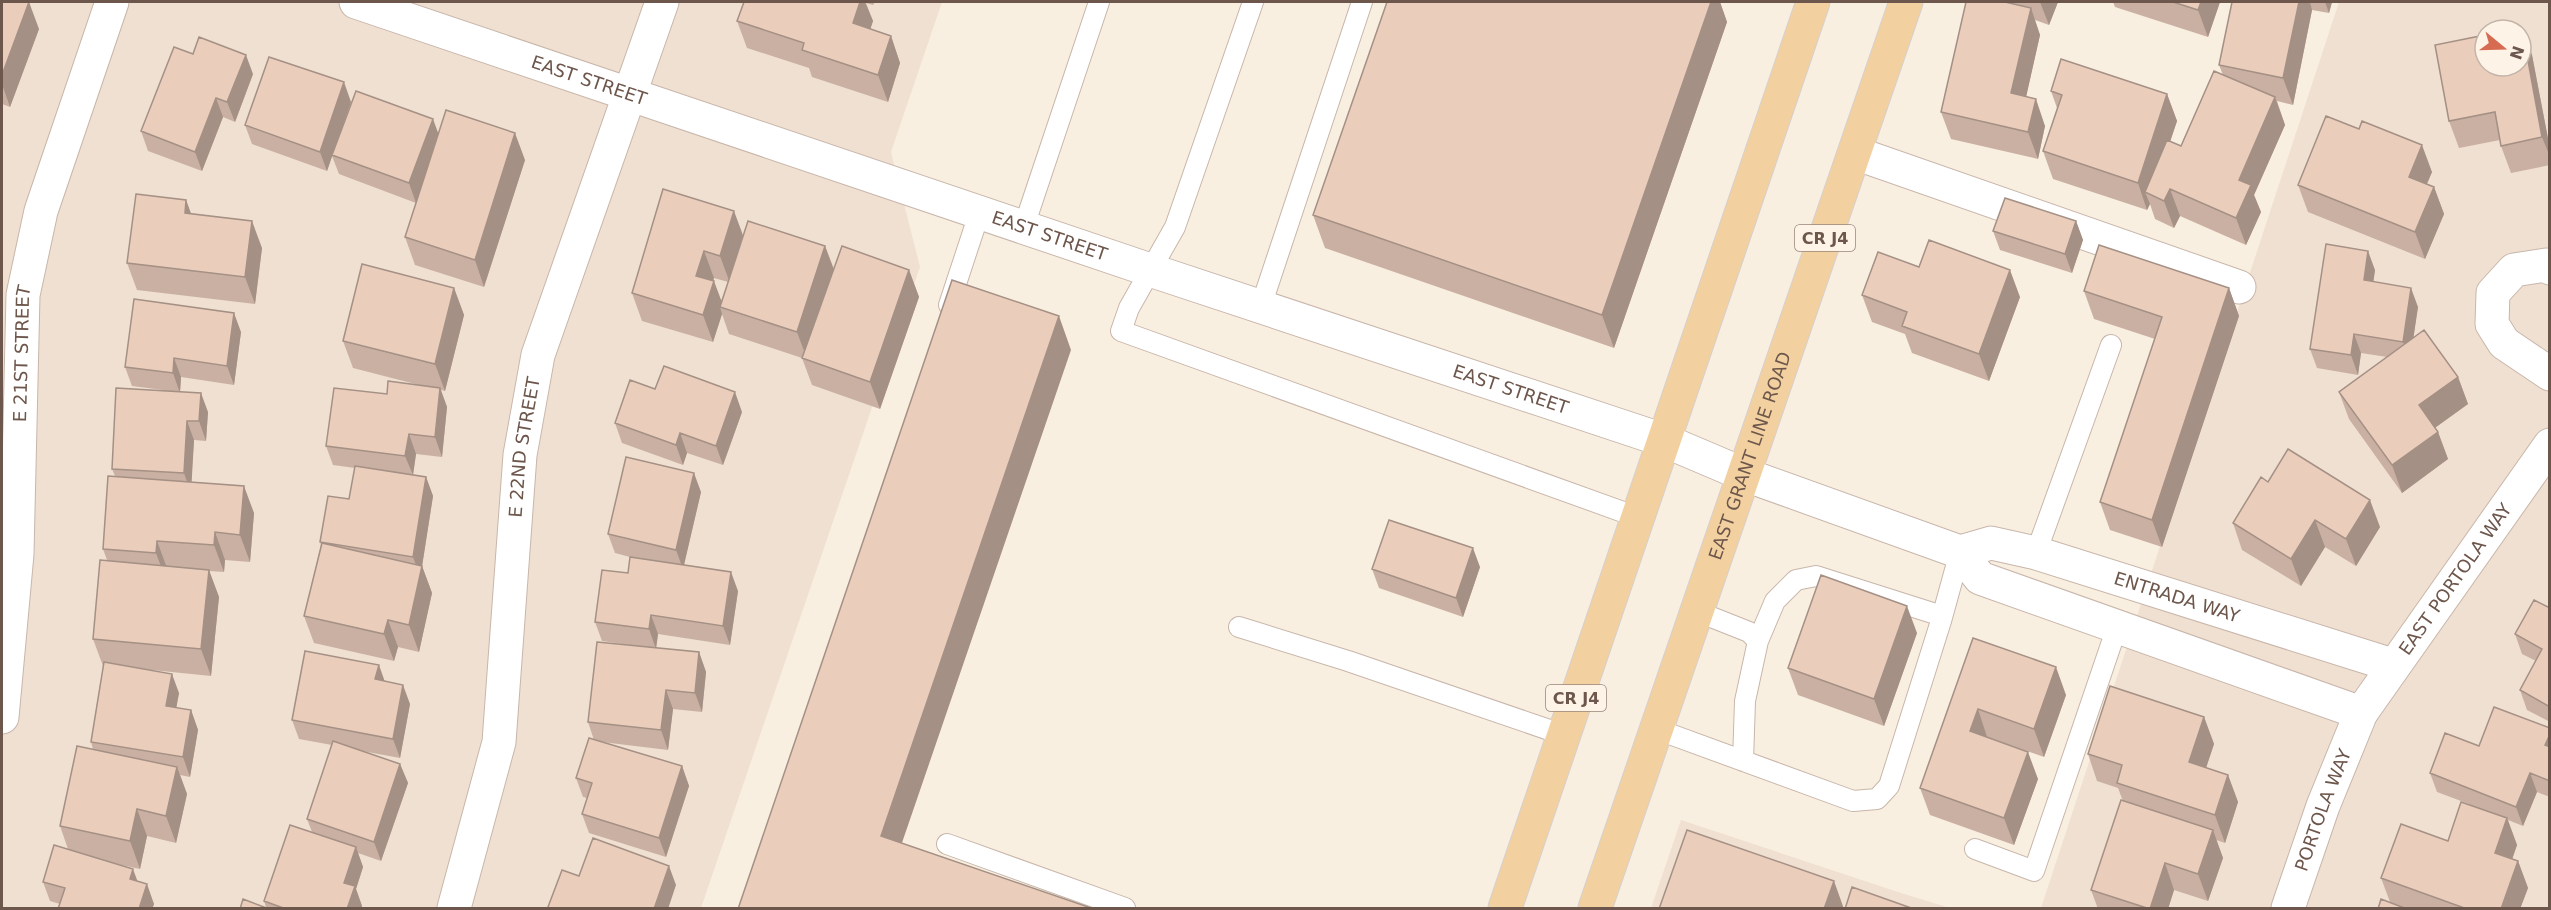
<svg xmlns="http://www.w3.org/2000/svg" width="2551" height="910" viewBox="0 0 2551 910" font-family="'DejaVu Sans',sans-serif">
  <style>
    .residential { fill: #f0e0d1; fill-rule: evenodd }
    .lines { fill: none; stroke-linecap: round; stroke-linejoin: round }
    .service-casing { stroke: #c8b6aa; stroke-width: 22 }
    .minor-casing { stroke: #c8b6aa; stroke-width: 35 }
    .tertiary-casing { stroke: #c8b6aa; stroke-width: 35 }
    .primary-casing { stroke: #d6d0cd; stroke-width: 35 }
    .service { stroke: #fff; stroke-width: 20 }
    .minor { stroke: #fff; stroke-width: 33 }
    .tertiary { stroke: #fff; stroke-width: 33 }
    .primary { stroke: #f2d0a0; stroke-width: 33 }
    .wall { fill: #cab0a2; fill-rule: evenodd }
    .shaded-wall { fill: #a49084 }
    .building { fill: #ebcdbc; stroke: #a49084; stroke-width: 1.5 }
    .labels { text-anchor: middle; stroke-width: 4.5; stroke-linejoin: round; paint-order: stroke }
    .shield { fill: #fdf3e7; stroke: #98857a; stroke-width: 1.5 }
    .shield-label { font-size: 16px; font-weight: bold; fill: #6d564b }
    .street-label { font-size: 18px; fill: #6d564b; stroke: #fdf3e7 }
  </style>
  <rect width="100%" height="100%" fill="#f9efe1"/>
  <path class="residential" d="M2 2H942L891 152 920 267 701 908H2Z
    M2339 2H2549V908H2041ZM2485 30H2521V66H2485Z
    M1681 820 1901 893 1950 908H1651Z"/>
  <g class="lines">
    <g class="service-casing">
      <path id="service" d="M1253 2 1175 227 1129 308 1121 331 1637 517
        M1024 226 1099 2
        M949 305 980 211
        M1261 306 1362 2
        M2036 553 2111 345
        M1696 611 1749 632 1758 641
        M1239 627 1348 661 1564 735
        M1656 729 1853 801 1877 799 1889 786 1941 621 1960 552
        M1743 761 1745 701 1758 641 1775 601 1796 580 1816 576 1942 616
        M947 844 1125 908
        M1975 849 2034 871 2117 627"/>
    </g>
    <g class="minor-casing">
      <g id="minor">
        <path d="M1855 153 2239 287"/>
        <path d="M2550 268 2546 265 2514 270 2493 293 2492 324 2504 343 2550 374"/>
        <path d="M1663 440 1743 474 1960 552 1980 578 2361 713"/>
        <path id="s1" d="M1960 552 1991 543 2036 553 2392 665"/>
        <path id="s2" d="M2 717 17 554 23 295 41 211 112 2"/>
        <path id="s3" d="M454 908 499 742 520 455 538 355 662 2"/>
        <path id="s4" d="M2288 908 2323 806 2361 713 2550 445"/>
      </g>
    </g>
    <g class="tertiary-casing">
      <g id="tertiary">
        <path id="s5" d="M356 2 1153 271 1663 440"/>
      </g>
    </g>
    <g class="primary-casing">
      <g id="primary">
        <path d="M1505 908 1813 2"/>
        <path id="s6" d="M1595 908 1906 2"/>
      </g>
    </g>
    <use href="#service" class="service"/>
    <use href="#minor" class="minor"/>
    <use href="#tertiary" class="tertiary"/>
    <use href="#primary" class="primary"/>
  </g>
  <path class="wall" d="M2 2 39 29 10 107 2 104Z
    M744 2H875L873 5 866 3 873 21 870 29 891 36 900 63 888 102 812 77 809 68 747 48 737 21Z
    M1387 2H1720L1727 22 1614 348 1325 248 1313 215Z
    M1966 2H2058L2049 25 2035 20 2040 35 2026 96 2045 126 2038 159 1951 139 1941 112Z
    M2113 2H2220L2208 37 2115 7Z
    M2232 2H2332L2329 13 2312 10 2293 105 2277 101 2285 125 2254 195 2261 212 2246 245 2180 216 2174 228 2155 219 2150 204 2147 210 2053 179 2043 151 2057 108 2051 91 2167 94 2177 121 2170 142 2181 146 2223 75 2219 65Z
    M2522 28 2532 55 2550 149V165L2511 173 2501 146 2500 140 2459 148 2449 121Z
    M253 74 235 122 223 117 202 171 148 151 141 131Z
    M351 102 342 127 438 135 525 160 484 287 415 265 405 237 421 189 416 203 339 174 332 156 327 171 252 144 245 125Z
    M2359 129 2432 172 2427 184 2434 187 2444 214 2425 259 2308 212 2298 185Z
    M663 189 743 236 825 246 834 269 909 270 919 297 880 409 812 385 802 358 729 334 722 314 713 342 642 321 632 293ZM714 278 728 282 721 301 713 281Z
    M186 200 191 214 262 248 255 304 137 290 127 263Z
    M2076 221 2083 240 2072 273 2000 250 1993 231Z
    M1919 267 2020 297 1989 381 1912 353 1905 334 1872 322 1862 295Z
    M2375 270 2373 282 2418 307 2413 338 2458 377 2468 404 2435 428 2438 432 2448 459 2402 493 2349 419 2339 392 2387 357 2361 353 2358 375 2317 368 2310 349Z
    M454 288 464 315 445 391 441 390 447 407 442 457 416 454 413 475 426 477 433 496 422 566 432 593 419 652 398 647 394 661 314 643 304 616 321 545 320 542 349 499 355 468 333 465 326 446 387 394 419 385 353 368 343 341Z
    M2229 288 2239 316 2162 547 2110 530 2100 502 2155 339 2094 319 2084 291Z
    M241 332 234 385 181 377 180 391 208 412 206 441 194 440 191 482 254 513 250 562 225 560 224 572 209 571 219 597 211 676 152 670 179 693 176 708 191 710 198 730 190 777 180 775 187 794 176 843 147 836 140 869 112 863 138 882 154 904 152 909H58L60 904 50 901 43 882 68 849 60 826 93 749 91 742 103 666 93 639 107 560 103 549 115 476 112 469 163 390 132 386 125 367Z
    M655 389 742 412 723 465 687 453 683 465 622 443 615 423Z
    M2268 482 2380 527 2356 566 2325 547 2301 586 2242 550 2233 523Z
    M701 492 684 565 738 591 730 645 658 634 656 648 699 652 706 672 702 712 673 709 668 750 602 742 682 766 689 786 666 857 589 833 582 814 587 798 583 797 576 778 594 740 588 722 630 645 602 641 595 622 628 573 630 557 615 553 608 534Z
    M1480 567 1463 617 1379 588 1372 569Z
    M2550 608V722L2527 710 2520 690 2536 661 2522 654 2515 634Z
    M1917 633 1884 726 1798 695 1788 668Z
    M1973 638 2066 695 2044 757 1987 737 2038 779 2014 845 1930 815 1920 788Z
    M385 681 410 704 400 758 362 751 400 764 408 783 381 861 358 853 363 867 356 889 362 906 361 909H240L266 907 264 901 312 832 307 819 332 745 299 739 292 720Z
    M2204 717 2214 744 2206 768 2228 775 2238 802 2225 843 2216 840 2223 858 2208 901 2174 890 2168 909H2098L2091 890 2123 801 2118 788 2097 781 2088 754Z
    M2550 728V797L2537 792 2523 826 2508 820 2517 845 2512 859 2518 861 2528 888 2520 909H2378L2390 902 2381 878 2448 841 2469 804 2437 792 2430 773 2479 746Z"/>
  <path class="shaded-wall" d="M29 2 39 29 10 107 2 84V75Z
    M860 2H865L873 21 863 51 853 23Z
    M1711 2H1720L1727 22 1614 348 1602 315Z
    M2040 2H2058L2049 25Z
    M2201 2H2220L2208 37 2198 10Z
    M2299 2H2310L2312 10 2293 105 2283 78Z
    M2325 2H2332L2329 13Z
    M2031 8 2040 35 2021 120 2011 93Z
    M2522 28 2532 55 2550 149V157L2542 137Z
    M891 36 900 63 888 102 878 75Z
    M246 55 253 74 235 122 227 102Z
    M344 82 351 102 327 171 320 152Z
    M2167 94 2177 121 2152 195 2145 192 2150 204 2147 210 2138 183Z
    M2275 97 2285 125 2254 195 2261 212 2246 245 2236 218 2239 180Z
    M216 98 223 117 202 171 195 152Z
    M2036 99 2045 126 2038 159 2028 132Z
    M433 119 440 138 416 203 409 183Z
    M515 133 525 160 484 287 475 260Z
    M2422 145 2432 172 2418 204 2409 177Z
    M2434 187 2444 214 2425 259 2415 232Z
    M2170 189 2180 216 2174 228 2164 201Z
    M186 200 196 227 185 213Z
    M734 211 744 238 730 283 720 256Z
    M252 221 262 248 255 304 245 277Z
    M2076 221 2083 240 2072 273 2065 254Z
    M825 246 835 273 807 359 797 332Z
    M704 251 714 278 706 303 696 276Z
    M2368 251 2375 270 2371 299 2364 280Z
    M909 270 919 297 880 409 870 382Z
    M2010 270 2020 297 1989 381 1979 354Z
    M714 281 724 308 720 307 722 314 713 342 703 315Z
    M454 288 464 315 445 391 435 364Z
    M2229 288 2239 316 2162 547 2152 520Z
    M2411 288 2418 307 2410 361 2403 342Z
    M234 313 241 332 234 385 227 366Z
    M1059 316 1071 350 893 869 881 836Z
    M2354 334 2361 353 2358 375 2351 355Z
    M174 358 181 377 180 393 173 373Z
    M2458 377 2468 404 2429 432 2419 405Z
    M440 388 447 407 442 457 435 437Z
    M735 392 742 412 723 465 716 446Z
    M201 393 208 412 206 441 199 421Z
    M187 421 194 440 191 493 184 473Z
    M2438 432 2448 459 2402 493 2392 465Z
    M680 433 687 453 683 465 676 445Z
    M409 434 416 454 413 475 405 456Z
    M694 473 701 492 683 569 676 550Z
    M426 477 433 496 421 573 422 566 432 593 419 652 409 625 420 576 413 557Z
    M244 486 254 513 250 562 240 535Z
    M2370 500 2380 527 2356 566 2346 539Z
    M2315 520 2325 547 2301 586 2291 559Z
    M215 532 225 560 224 572 214 545Z
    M157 541 167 568 166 580 156 553Z
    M1473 548 1480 567 1463 617 1456 598Z
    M209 570 219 597 211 676 201 649Z
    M731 572 738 591 730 645 723 626Z
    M1907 606 1917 633 1884 726 1874 699Z
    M651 615 658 634 656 649 649 629Z
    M388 620 398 647 394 661 384 634Z
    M699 652 706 672 702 712 695 693Z
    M379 665 386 685 375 679Z
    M2056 667 2066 695 2044 757 2034 729Z
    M172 674 179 693 173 726 166 706Z
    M403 685 410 704 400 758 393 739Z
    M666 690 673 709 668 750 661 730Z
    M1978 709 1987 737 1980 758 1970 731Z
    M191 710 198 730 190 777 183 757Z
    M2204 717 2214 744 2199 789 2189 762Z
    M2550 734V756L2545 745Z
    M2028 752 2038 779 2014 845 2004 818Z
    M400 764 408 783 381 861 374 842Z
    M682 766 689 786 666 857 659 838Z
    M177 767 187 794 176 843 166 816Z
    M2530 773 2537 792 2523 826 2516 807Z
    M2228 775 2238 802 2225 843 2215 815Z
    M137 809 147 836 140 869 130 841Z
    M2507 818 2517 845 2505 880 2495 853Z
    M2213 830 2223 858 2208 901 2198 874Z
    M356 847 363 867 356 889 362 906 361 909H347L344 883Z
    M2518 861 2528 888 2520 909H2501Z
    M2165 863 2174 890 2168 909H2150Z
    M669 866 676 885 668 909H654Z
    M133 869 140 888 130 879Z
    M1834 881 1844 909H1824Z
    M147 884 154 904 152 909H139Z"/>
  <path class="building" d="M2 2H29L2 75Z
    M744 2H860L853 23 891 36 878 75 802 50 804 43 737 21Z
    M1387 2H1711L1602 315 1313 215Z
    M1966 2H2005L2031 8 2011 93 2036 99 2028 132 1941 112Z
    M2173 2H2201L2198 10Z
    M2232 2H2299L2283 78 2219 65Z
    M2522 28 2542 137 2501 146 2495 112 2449 121 2435 45 2485 35V66H2521V30H2509Z
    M199 37 246 55 227 102 216 98 195 152 141 131 174 47 193 54Z
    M269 57 344 82 320 152 245 125Z
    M2061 59 2167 94 2138 183 2043 151 2062 95 2051 91Z
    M2214 71 2275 97 2239 180 2251 185 2236 218 2170 189 2164 201 2145 192 2167 140 2181 146Z
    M356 91 433 119 409 183 332 155Z
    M446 110 515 133 475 260 405 237Z
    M2326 116 2359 129 2362 121 2422 145 2409 177 2434 187 2415 232 2298 185Z
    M663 189 734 211 720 256 704 251 696 276 714 281 703 315 632 293Z
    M136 194 186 200 185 213 252 221 245 277 127 263Z
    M2005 198 2076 221 2065 254 1993 231Z
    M748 221 825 246 797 332 720 307Z
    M1929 240 2010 270 1979 354 1902 326 1907 312 1862 295 1878 252 1919 267Z
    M2326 244 2368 251 2364 280 2411 288 2403 342 2354 334 2351 355 2310 349Z
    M2099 245 2229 288 2152 520 2100 502 2162 317 2084 291Z
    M842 246 909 270 870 382 802 358Z
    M362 264 454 288 435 364 343 341Z
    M952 280 1059 316 881 836 1094 909H738Z
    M134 299 234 313 227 366 174 358 173 373 125 367Z
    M2424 330 2458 377 2419 405 2438 432 2392 465 2339 392Z
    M664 366 735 392 716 446 680 433 676 445 615 423 630 380 655 389Z
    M388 381 440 388 435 437 409 434 405 456 326 446 334 388 387 394Z
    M116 388 201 393 199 421H187L184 473 112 469Z
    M2288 449 2370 500 2346 539 2315 520 2291 559 2233 523 2261 477 2268 482Z
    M626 457 694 473 676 550 608 534Z
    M355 466 426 477 413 557 320 542 328 496 349 499Z
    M108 476 244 486 240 535 215 532 214 545 157 541 156 553 103 549Z
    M1389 520 1473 548 1456 598 1372 569Z
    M322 543 422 566 409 625 388 620 384 634 304 616Z
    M630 557 731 572 723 626 651 615 649 629 595 622 602 570 628 573Z
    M100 560 209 570 201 649 93 639Z
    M1821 575 1907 606 1874 699 1788 668Z
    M2534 600 2550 608V707L2520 690 2542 649 2515 634Z
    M1973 638 2056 667 2034 729 1978 709 1970 731 2028 752 2004 818 1920 788Z
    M597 642 699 652 695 693 666 690 661 730 588 722Z
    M305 651 379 665 375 679 403 685 393 739 292 720Z
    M104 662 172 674 166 706 191 710 183 757 91 742Z
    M2110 686 2204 717 2189 762 2228 775 2215 815 2117 783 2122 765 2088 754Z
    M2494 707 2550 728V734L2545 745 2550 747V781L2530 773 2516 807 2430 773 2445 733 2479 746Z
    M589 738 682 766 659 838 582 814 592 783 576 778Z
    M333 741 400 764 374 842 307 819Z
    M77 746 177 767 166 816 137 809 130 841 60 826Z
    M2121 800 2213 830 2198 874 2165 863 2150 909 2091 890Z
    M2461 802 2507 818 2495 853 2518 861 2501 909H2467L2381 878 2401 824 2448 841Z
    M290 825 356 847 344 883 355 886 347 909H286L264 901Z
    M1687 830 1834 881 1824 909H1659Z
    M593 838 669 866 654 909H551L548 907 562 870 579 876Z
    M54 845 133 869 130 879 147 884 139 909H58L65 888 43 882Z
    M1852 887 1914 909H1845Z
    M243 899 269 909H240Z
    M2381 899 2407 909H2378Z"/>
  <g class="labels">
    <g class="shield">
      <rect x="1795" y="225" width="60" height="26" rx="4.5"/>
      <rect x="1546" y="685" width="60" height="26" rx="4.5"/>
    </g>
    <g class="shield-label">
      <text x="1825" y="244">CR J4</text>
      <text x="1576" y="704">CR J4</text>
    </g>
    <g class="street-label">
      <text dy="6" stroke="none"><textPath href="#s5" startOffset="246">EAST STREET</textPath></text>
      <text dy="6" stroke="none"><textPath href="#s5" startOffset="732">EAST STREET</textPath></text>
      <text dy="6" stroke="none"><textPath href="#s2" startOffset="364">E 21ST STREET</textPath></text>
      <text dy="6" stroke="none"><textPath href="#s5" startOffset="1218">EAST STREET</textPath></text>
      <text dy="6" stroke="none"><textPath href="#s3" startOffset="468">E 22ND STREET</textPath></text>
      <text dy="6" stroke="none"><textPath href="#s6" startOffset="478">EAST GRANT LINE ROAD</textPath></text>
      <text dy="6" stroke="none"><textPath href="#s4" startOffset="372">EAST PORTOLA WAY</textPath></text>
      <text dy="6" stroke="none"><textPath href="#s1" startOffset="226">ENTRADA WAY</textPath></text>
      <text dy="6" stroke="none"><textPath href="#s4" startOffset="104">PORTOLA WAY</textPath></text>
    </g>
  </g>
  <rect width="2551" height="910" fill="none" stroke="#6d564b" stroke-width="6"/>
  <g transform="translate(2503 48) rotate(109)"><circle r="28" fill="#fdf3e7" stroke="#c3b4a9" stroke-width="1.5"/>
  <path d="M0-4.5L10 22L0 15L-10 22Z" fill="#d76b52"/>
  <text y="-9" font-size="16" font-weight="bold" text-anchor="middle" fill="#6d564b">N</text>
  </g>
</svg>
